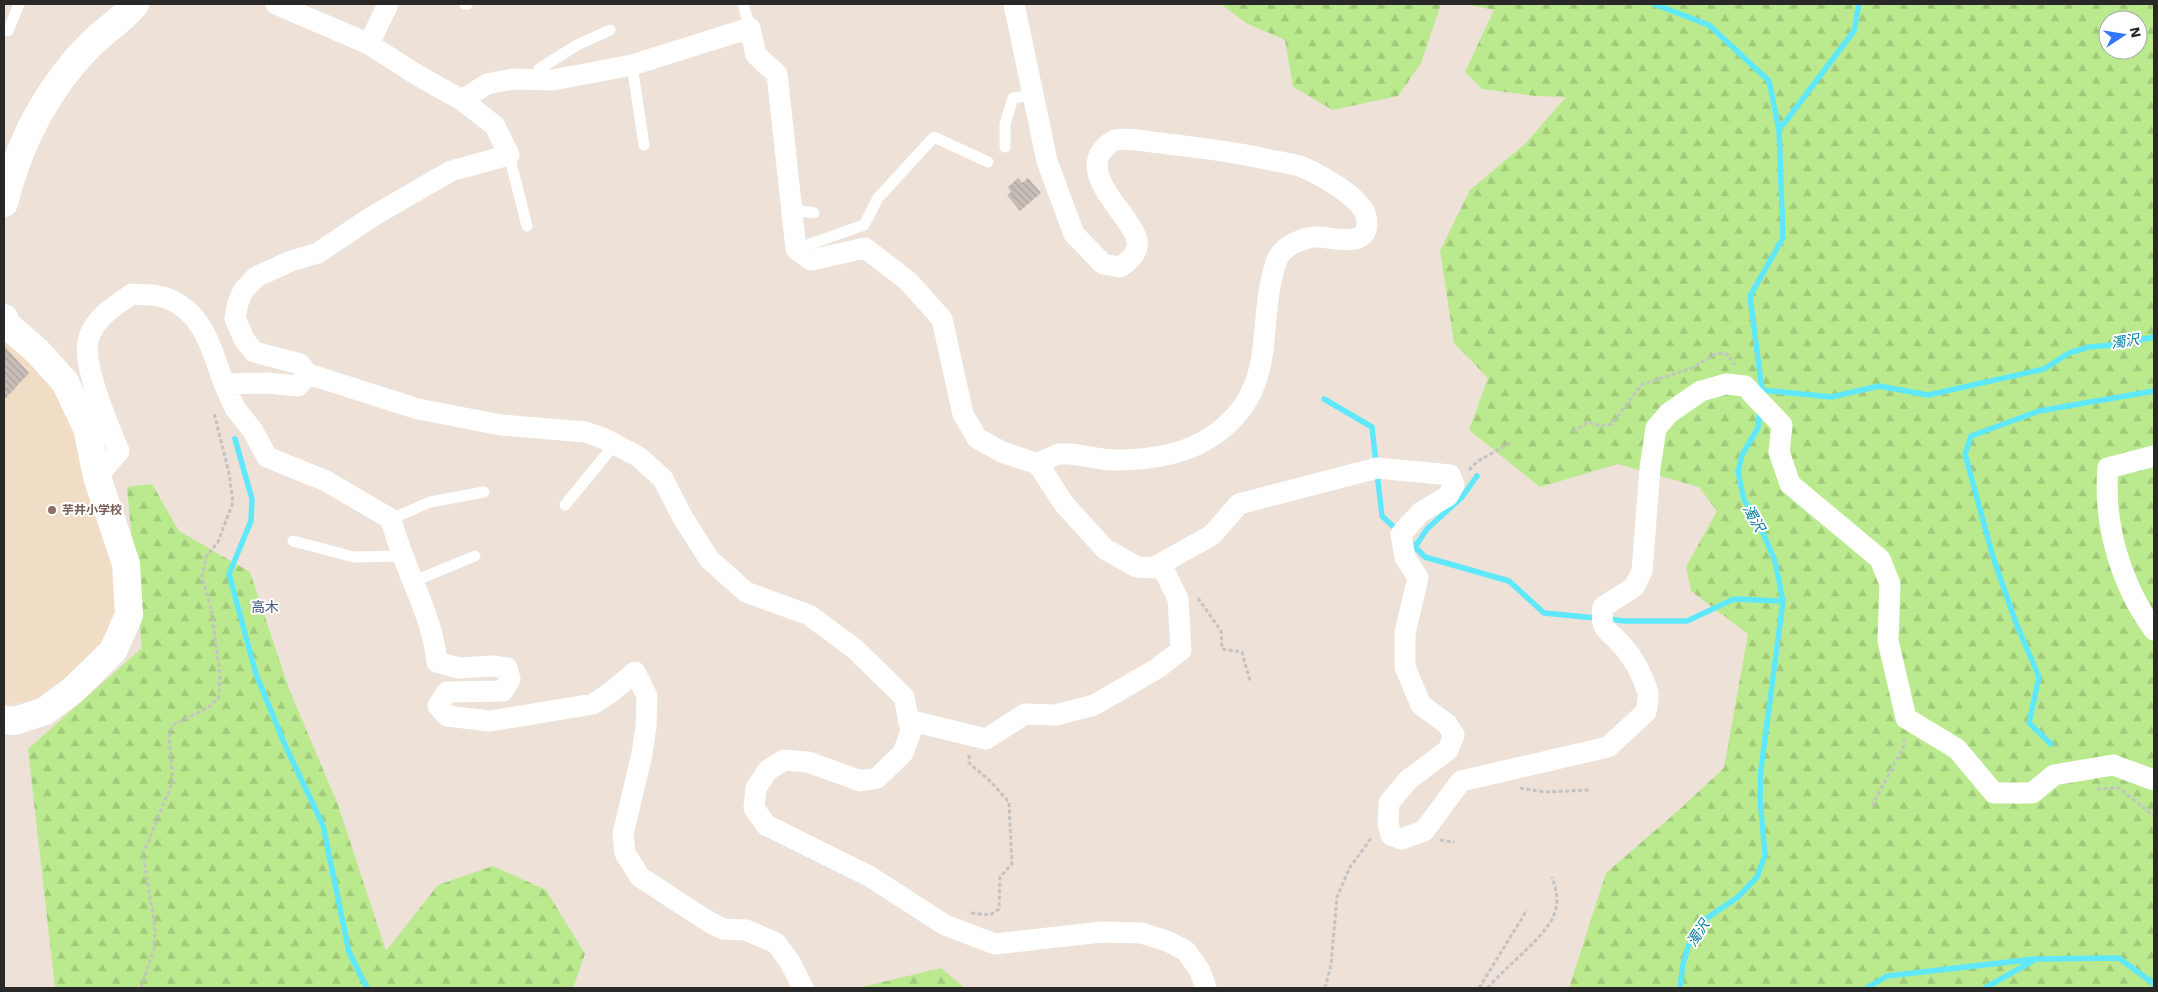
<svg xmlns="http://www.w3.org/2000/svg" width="2158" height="992" viewBox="0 0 2158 992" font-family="'Work Sans','Noto Sans JP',sans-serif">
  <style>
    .education { fill: #f1dcc5 }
    .forest { fill: url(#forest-firs); fill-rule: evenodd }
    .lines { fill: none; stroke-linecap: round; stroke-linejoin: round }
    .stream { stroke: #5fe8fb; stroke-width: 5.5 }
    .building { fill: url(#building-back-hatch) }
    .path { stroke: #c3c3c3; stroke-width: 3; stroke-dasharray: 4 2.5; stroke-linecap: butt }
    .service { stroke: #fff; stroke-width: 11 }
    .minor { stroke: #fff; stroke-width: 21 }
    .secondary { stroke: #fff; stroke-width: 28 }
    .education-dot { fill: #8d6e63; stroke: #fff; stroke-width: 2 }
    .labels { text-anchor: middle; stroke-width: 4; stroke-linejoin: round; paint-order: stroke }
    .education-label { font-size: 12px; font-weight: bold; fill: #785e54; stroke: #fff; text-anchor: start }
    .water-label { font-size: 14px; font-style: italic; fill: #017e9e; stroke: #fff }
    .neighbourhood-label { font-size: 14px; fill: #44577e; stroke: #fff }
  </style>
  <defs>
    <pattern id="forest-firs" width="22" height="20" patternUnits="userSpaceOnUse" patternTransform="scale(1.25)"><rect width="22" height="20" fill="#bbea8e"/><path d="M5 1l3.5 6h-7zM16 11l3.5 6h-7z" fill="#a1c97a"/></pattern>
    <pattern id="building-back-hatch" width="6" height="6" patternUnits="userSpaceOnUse" patternTransform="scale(1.25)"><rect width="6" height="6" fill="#c8beb8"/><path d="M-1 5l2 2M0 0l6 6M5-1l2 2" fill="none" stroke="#aca39e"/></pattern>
  </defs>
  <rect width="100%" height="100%" fill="#ede1d8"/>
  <path class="education" d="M4 332 47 383 62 397 108 531 120 612 101 646 67 676 33 701 4 704Z"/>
  <path class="forest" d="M1221 4H1441L1421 63 1398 96 1333 110 1293 87 1285 40 1246 23Z
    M1465 4H2154V988H1569L1606 873 1680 809 1724 768 1748 634 1691 591 1686 567 1717 511 1699 487 1618 464 1540 487 1469 430 1488 378 1454 343 1440 251 1470 190 1526 143 1566 97 1535 96 1482 89 1465 72 1494 10ZM2108 20H2138V50H2108Z
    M152 484 179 531 250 572 289 689 338 805 386 951 438 885 493 866 546 890 585 954 573 988H55L28 749 142 648 127 487Z
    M941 968 965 988H858Z"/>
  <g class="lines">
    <path class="stream" d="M1654 4 1709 25 1769 81 1779 130
      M1762 390 1750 296 1783 238 1779 130 1854 31 1859 4
      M1762 395V390L1831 397 1879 386 1928 395 2044 369 2069 353 2089 347 2114 345 2154 337
      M1324 399 1372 427 1376 464
      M235 439 252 499 251 521 229 574 256 674 285 745 323 825 349 952 367 988
      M1377 473 1382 516 1398 531
      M1409 541 1425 557 1509 581 1544 613 1626 621H1687L1734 599 1783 601
      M1415 547 1427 529 1462 497 1477 476
      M2051 744 2029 723 2039 677 2016 623 1993 557 1965 454 1971 436 2039 411 2154 391
      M1680 988 1683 964 1689 944 1707 918 1738 897 1757 877 1765 855 1760 798 1761 769 1783 601 1775 561 1757 519 1744 500 1738 472 1742 455 1758 428 1760 409
      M1867 988 1887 976 2035 959 2119 958 2154 984
      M1985 988 2033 961"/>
  </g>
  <path class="building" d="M1018 178 1022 183 1028 178 1041 193 1020 211 1007 195 1011 192 1008 187Z
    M4 346 29 373 4 400Z"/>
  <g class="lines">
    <path class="path" d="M1573 432 1588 422 1601 426 1612 424 1641 385 1692 368 1717 353 1727 354 1735 365
      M1469 470 1478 461 1512 442
      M1198 598 1221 631 1222 649 1242 652 1250 681
      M969 755V763L989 780 1009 802 1012 864 1000 877 999 909 990 915 971 913
      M1520 788 1545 792 1589 790
      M2097 789 2119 788 2154 816
      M1872 806 1904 746V739
      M1440 840 1454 842
      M141 988 154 949 155 927 143 854 173 781 169 737 173 725 209 707 219 697 220 675 211 609 202 576 206 557 218 542 233 502 229 473 214 413
      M1325 988 1331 965 1337 897 1350 867 1372 837
      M1479 988 1527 910
      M1488 988C1503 968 1549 935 1555 912 1559 900 1556 888 1552 877"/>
    <path class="service" d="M465 4H467
      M743 4 750 28
      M8 31 19 4
      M632 65 644 145
      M538 80 539 69 577 45 610 30
      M1005 147V124L1013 98 1033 95
      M509 155 527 226
      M792 204 796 210 814 213
      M796 249 864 225 878 198 934 137 988 162
      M565 505 615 444
      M391 519 430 502 484 492
      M293 541 354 557 402 556
      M412 582 475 556"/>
    <path class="minor" d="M276 4 369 44 417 75 462 100 495 126 509 155 451 171 373 216 318 253 291 261 256 277 243 291 238 303 235 318 244 339 254 352 300 364 308 374 418 409 501 425 585 432 603 438 639 457 663 479 683 518 709 559 746 592 809 615 855 649 904 697 911 731 903 753 877 778 861 781 808 762 784 760 768 770 756 788 754 808 766 825 869 876 945 925 995 944 1102 932 1141 933 1167 941 1186 951 1200 971 1206 988
      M1014 4 1047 161 1074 234 1103 264 1120 267C1131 260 1141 251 1136 237 1128 214 1084 179 1101 152 1104 148 1111 141 1115 140 1128 137 1148 142 1161 143 1198 148 1234 151 1270 160 1280 162 1292 163 1302 167 1319 174 1361 197 1366 216 1373 250 1336 238 1319 237 1305 236 1282 246 1277 260 1254 324 1282 387 1214 435 1186 455 1148 460 1114 460 1098 460 1073 452 1059 454 1052 456 1044 461 1038 464
      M369 44 388 4
      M462 100 487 84 513 79 553 80 632 65 750 28 756 55 777 74 796 249 811 260 865 248 908 281 942 319 963 414 977 438 1002 452 1038 464 1064 504 1105 549 1137 567 1153 568 1212 535 1239 504 1377 468 1450 475 1454 485 1448 496 1421 512 1401 534 1405 557 1418 578 1405 633V667L1421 705 1447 724 1454 735 1448 750 1408 780 1389 803 1388 823 1391 835 1401 839 1424 831 1461 781 1608 747 1646 712C1647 706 1649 698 1648 693 1643 675 1632 655 1619 642 1606 628 1600 630 1603 607L1634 587 1642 571 1650 468 1656 428 1669 413 1701 391 1726 384 1745 386 1782 425 1779 452 1790 484 1880 559 1890 584 1888 641 1906 718 1957 749 1994 793H2032L2054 775 2113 765 2154 780
      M224 384 235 408 253 431 267 457 326 481 391 519C403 568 432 612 437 662L459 668 492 666 507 668 510 679 503 691 447 692 438 706 447 716 490 721 593 704 610 693 635 672 647 696 646 726 642 754 623 834 625 853 640 877 709 922 723 929 746 930 776 943 790 962 803 988
      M2154 456 2108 468C2103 524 2121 585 2154 630
      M97 477 119 451C109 427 80 362 89 337 96 317 116 305 132 294 143 295 157 294 166 298 204 312 212 350 224 384L268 383 298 386 308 374
      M908 720 986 739 1025 714 1056 715 1094 705 1158 668 1181 650 1178 599 1161 564"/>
    <path class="secondary" d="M4 203C19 143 46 90 89 46 102 32 125 18 135 4
      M4 318 6 324 38 352 65 382 87 428 97 477 126 564 129 615 113 651 73 690 45 711 15 721 4 720"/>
  </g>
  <circle class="education-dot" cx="52" cy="510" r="5"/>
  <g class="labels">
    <g class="education-label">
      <text x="62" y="514">芋井小学校</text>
    </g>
    <g class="water-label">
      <text transform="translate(2125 341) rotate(-9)" y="5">濁沢</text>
      <text transform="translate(1754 518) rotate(61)" y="5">濁沢</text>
      <text transform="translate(1698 933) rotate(-57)" y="5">濁沢</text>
    </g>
    <g class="neighbourhood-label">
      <text x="265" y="612">高木</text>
    </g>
  </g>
  <rect width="2158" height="992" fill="none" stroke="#282828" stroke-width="10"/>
  <g transform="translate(2123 35) rotate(78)"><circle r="24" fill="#ffffff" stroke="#a9a9a9"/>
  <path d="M0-4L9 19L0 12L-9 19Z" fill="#3376ff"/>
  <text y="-8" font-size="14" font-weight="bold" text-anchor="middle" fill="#282828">N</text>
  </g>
</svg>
